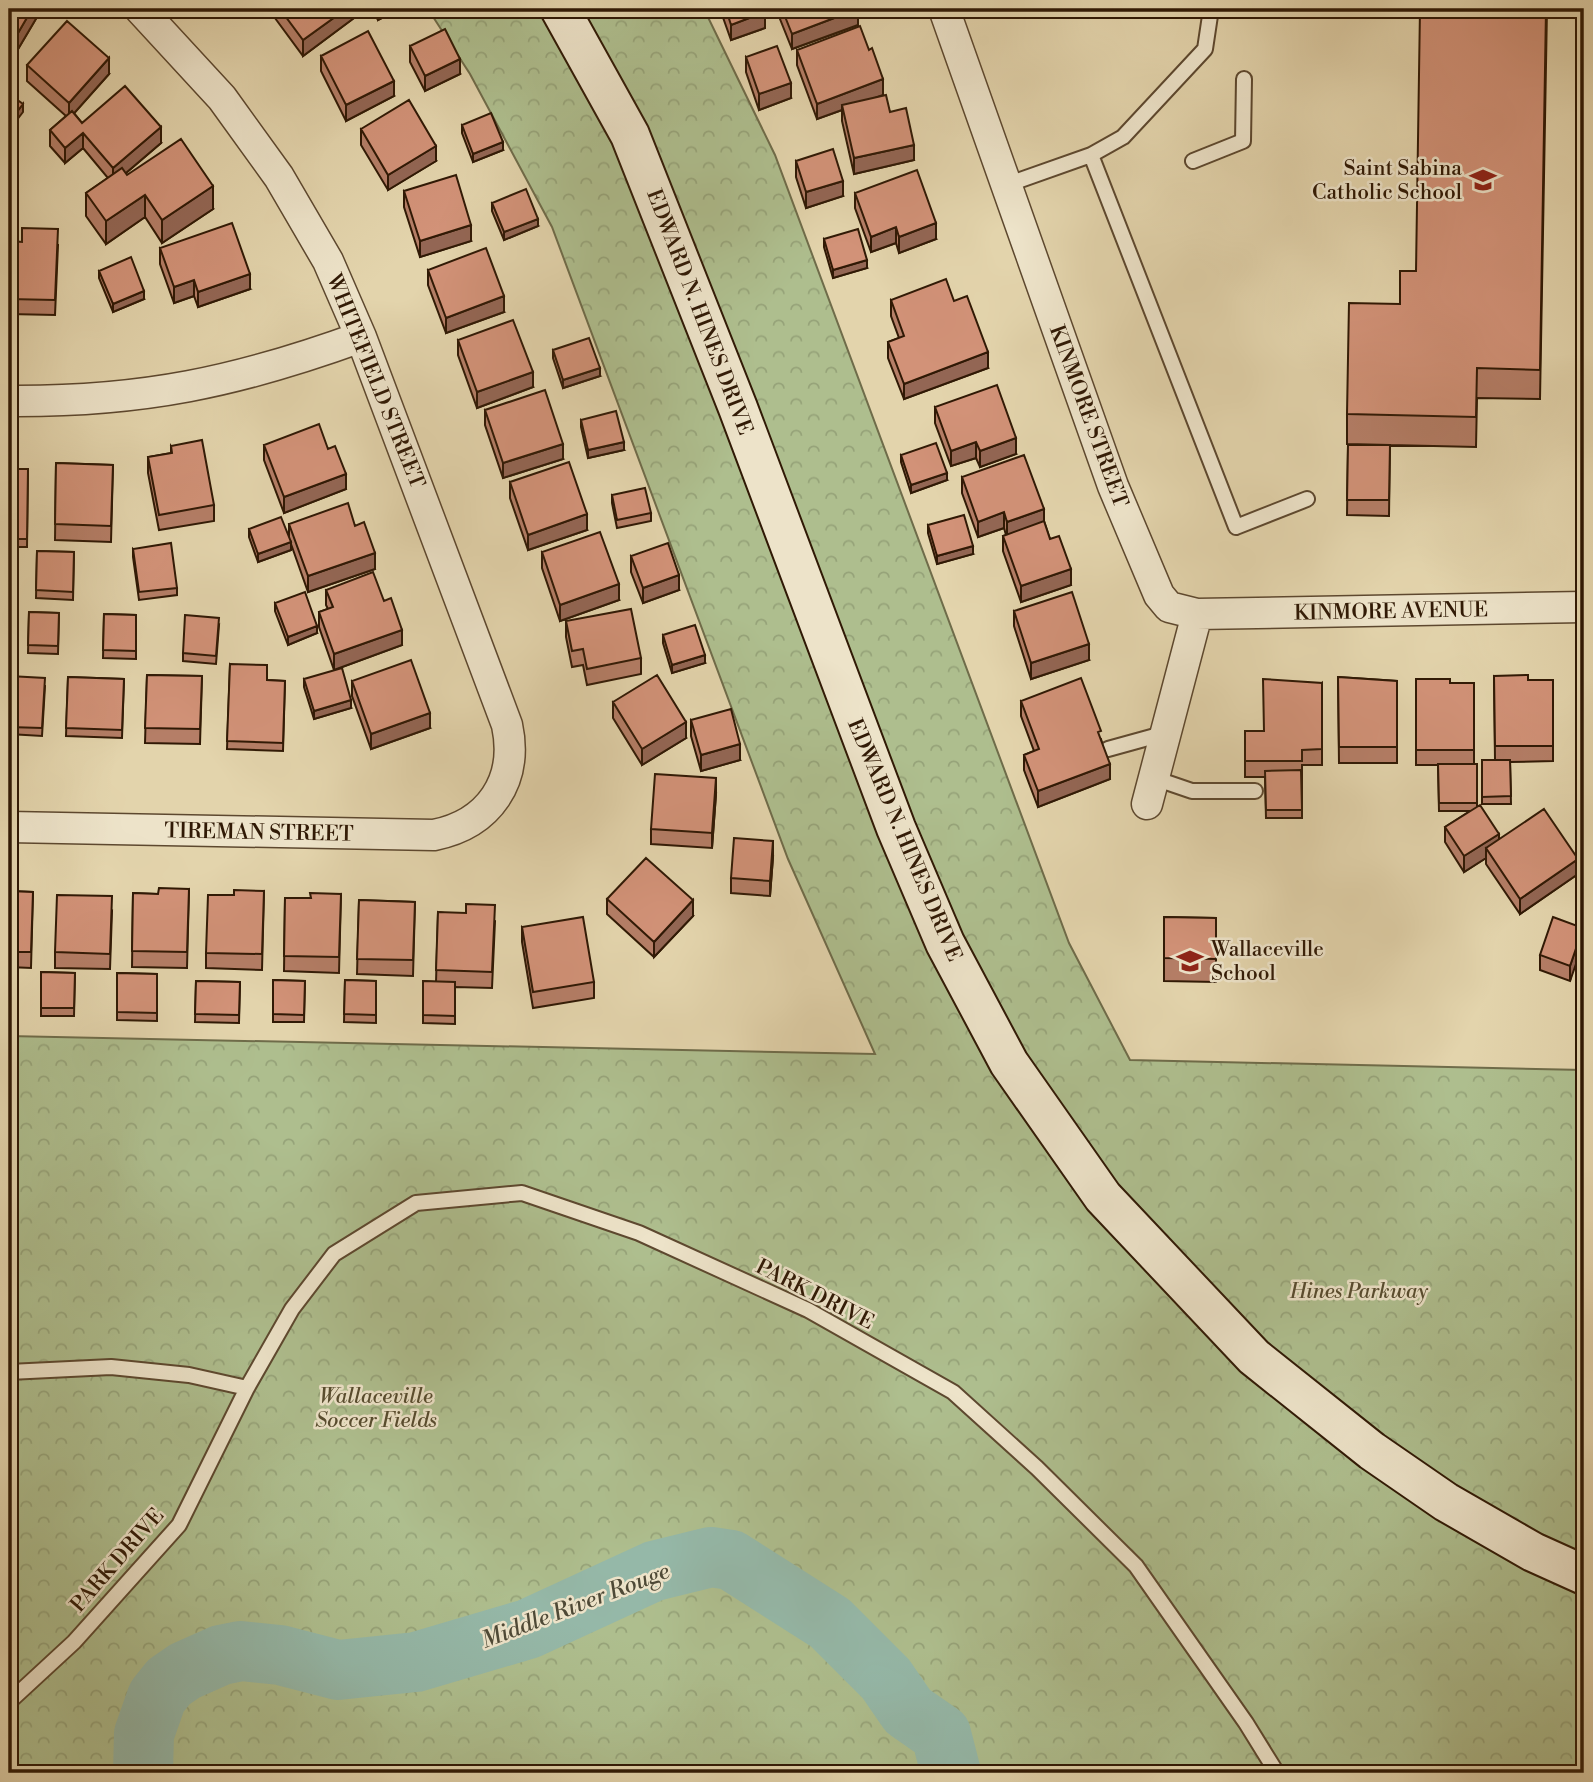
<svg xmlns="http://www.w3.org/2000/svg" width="1593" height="1782" viewBox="0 0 1593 1782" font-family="'Libre Bodoni',serif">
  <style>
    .park { fill: url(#park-crowns); stroke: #6f6c4a; stroke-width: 2 }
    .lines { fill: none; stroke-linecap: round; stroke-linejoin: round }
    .river { stroke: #95b8a8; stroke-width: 60 }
    .lane-casing { stroke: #5d482f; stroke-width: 18 }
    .street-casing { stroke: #5d482f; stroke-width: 33 }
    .secondary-casing { stroke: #301905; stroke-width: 42 }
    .lane { stroke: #ede3c9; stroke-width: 14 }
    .street { stroke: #ede3c9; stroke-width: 30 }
    .secondary { stroke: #ede3c9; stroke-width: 38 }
    .wall { fill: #b57e67; stroke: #301905; stroke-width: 2 }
    .shaded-wall { fill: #936654; stroke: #301905; stroke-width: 2 }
    .building { fill: #d29278; stroke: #301905; stroke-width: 2 }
    .labels { text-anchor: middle; stroke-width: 5; stroke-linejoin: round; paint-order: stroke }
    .poi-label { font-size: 21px; fill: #301905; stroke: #ede3c9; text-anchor: end }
    .street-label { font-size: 21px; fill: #301905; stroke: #ede3c9 }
    .park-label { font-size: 21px; font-style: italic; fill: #564b2e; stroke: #ede3c9 }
    .water-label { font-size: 23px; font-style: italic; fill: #4e4936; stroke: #ede3c9 }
  </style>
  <defs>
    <pattern id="park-crowns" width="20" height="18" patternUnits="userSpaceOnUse" patternTransform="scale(1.75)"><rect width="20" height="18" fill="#aebe8e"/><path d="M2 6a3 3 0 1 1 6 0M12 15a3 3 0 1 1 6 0" fill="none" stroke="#96a379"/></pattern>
  </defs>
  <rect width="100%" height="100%" fill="#e3d4ac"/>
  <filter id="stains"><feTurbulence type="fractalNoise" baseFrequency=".00286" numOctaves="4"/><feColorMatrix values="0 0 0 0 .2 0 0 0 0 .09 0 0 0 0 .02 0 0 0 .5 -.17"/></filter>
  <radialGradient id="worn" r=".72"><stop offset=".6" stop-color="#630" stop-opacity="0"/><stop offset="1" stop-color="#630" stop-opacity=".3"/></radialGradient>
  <path class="park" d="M428 9H704L775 155 1069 943 1130 1060 1584 1070V1773H9V1036L875 1054 788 859 552 227 470 74Z"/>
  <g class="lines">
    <path class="river" d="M143 1773 144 1734 157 1697 169 1682 185 1671 221 1655 241 1651 280 1655 338 1670 416 1662 528 1629 654 1571 711 1557 731 1560 830 1623 886 1679 908 1711 941 1734 951 1773"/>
    <g class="lane-casing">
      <path id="lane" d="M1091 155 1236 527 1307 499
        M1193 161 1243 141 1244 79
        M1006 185 1091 155 1123 137 1205 49 1211 9
        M1108 749 1166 733
        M1154 778 1192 791H1255
        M9 1372 111 1367 189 1375 247 1388
        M9 1702 74 1642 179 1525 247 1388 292 1309 334 1254 416 1203 522 1193 639 1233 808 1310 953 1392 1037 1468 1136 1566 1246 1723 1277 1773"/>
    </g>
    <g class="street-casing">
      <path id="street" d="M944 9 1113 486 1159 595 1169 607 1197 614 1584 607
        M9 401C142 402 237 382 361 337
        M1147 804 1197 614
        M9 827 434 835C489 824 519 781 507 725L361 337 328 261 279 177 222 98 140 9"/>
    </g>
    <g class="secondary-casing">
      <path id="secondary" d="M560 9 630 135 738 408 896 828 945 943 1009 1063 1103 1197 1254 1357 1372 1451 1446 1502 1533 1552 1584 1575"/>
    </g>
    <use href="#lane" class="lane"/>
    <use href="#street" class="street"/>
    <use href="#secondary" class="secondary"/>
  </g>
  <path class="wall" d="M9 9H40V12L11 61 9 59Z
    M272 9H358V15L303 56 272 14Z
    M371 9H399L378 20Z
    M720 9H763L765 28 731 40Z
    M776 9H858V25L792 49Z
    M1547 9 1540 399 1477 398 1476 447 1347 444V414L1416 271Z
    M410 46 460 74 425 91 410 62Z
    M797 50 883 95 875 98 890 112 914 160 854 174 842 121V110L817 119 797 65Z
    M321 56 394 96 346 121 321 71Z
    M746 57 791 98 759 110 746 72Z
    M27 65 109 74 74 113 82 123 161 143 126 173 127 175 213 209 162 243 145 217 106 244 86 216V193L108 178 83 148 65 163 50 146V130L66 116 27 81Z
    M462 125 503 150 473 162 462 133Z
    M361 129 436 161 388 190 361 145Z
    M796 161 843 196 806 208 796 177Z
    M404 191 471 241 420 257 404 207Z
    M855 193 936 239 899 253 896 243 871 252 855 208Z
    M492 203 538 226 504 240 492 211Z
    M824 239 867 268 833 278 824 247Z
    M9 241 58 245 55 315 9 314Z
    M160 248 250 289 198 307 194 296 174 303 160 264Z
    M428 270 504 312 446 333 428 285Z
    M99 271 144 299 113 312 99 278Z
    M891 300 988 368 904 399 888 358V342L899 338 891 316Z
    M458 340 533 387 477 408 458 355Z
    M553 350 600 376 563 388 553 358Z
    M935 407 1016 454 980 467 976 458 951 466 935 423Z
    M485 410 563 459 503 478 485 425Z
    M581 420 624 450 588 458 581 427Z
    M264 445 328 449 346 489 284 513 264 460Z
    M1348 445H1390L1389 516 1347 515Z
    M171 446 214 505V521L159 530 148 473V457L171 453Z
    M901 455 947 480 911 493 901 462Z
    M56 463 113 465 111 542 55 540Z
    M9 469H28L27 547H9Z
    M962 477 1044 521 1050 539 1071 585 1021 602 1003 551V536L1006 535 1004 528 978 537 962 493Z
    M510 482 587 530 528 550 510 498Z
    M612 495 651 513V521L617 528 612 503Z
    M289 524 355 526 375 569 308 592 291 544V550L258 562 249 537V529L289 538Z
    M928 525 973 554 937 564 928 533Z
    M133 549 177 588V595L139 600 133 557Z
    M37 551 74 552 73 600 36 598Z
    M542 552 619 600 560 621 542 568Z
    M631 556 679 590 643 603 631 572Z
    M326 590 384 601 402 645 334 670 319 627V612L328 609 326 605Z
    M275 603 317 633 288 645 275 611Z
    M1014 611 1089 660 1031 679 1014 626Z
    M29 612 59 613 58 654 28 653Z
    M104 614 136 615V659L103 658Z
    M566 621 641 658V674L587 685 583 665 572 667 566 637Z
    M219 625 216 664 183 661V653Z
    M663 635 705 663 672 673 663 643Z
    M230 664 267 680 285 681 283 751 227 749Z
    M147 675 202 676 200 744 145 743Z
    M9 676 45 686 42 736 9 734Z
    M1494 676 1528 680H1553V761L1510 762 1511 804H1482V760H1495Z
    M68 677 124 679 122 738 66 736Z
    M1338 677 1397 681V763H1339Z
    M304 679 351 708 314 719 304 687Z
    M1416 679 1450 683H1474V764H1477V807L1499 840 1578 874 1520 914 1486 864V858L1464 872 1445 842V827L1470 811H1439L1438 765H1416Z
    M352 681 430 728 371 749 352 696Z
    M1322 683V765H1302V818H1266L1265 777H1245V731H1264Z
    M1021 701 1101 739 1110 779 1038 807 1024 770V755L1034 751 1021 716Z
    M613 702 686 738 642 765 613 718Z
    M691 720 740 760 701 771 691 736Z
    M716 794 712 848 651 844V829Z
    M773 857 770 896 731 893V878Z
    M189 889 187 968 132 967 133 893 158 894Z
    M9 891 33 892 31 968 9 967Z
    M264 891 262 970 206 968V953L234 895Z
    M341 894 339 973 284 971 285 898H311Z
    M607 899 693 916 654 957 607 914Z
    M359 900 415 902 413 976 357 974Z
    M112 911 110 969 55 968V952Z
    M438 912 495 921 492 988 455 987V1024L423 1023V981L436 982Z
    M1164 917 1216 918V982L1164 981Z
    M522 927 594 982V998L533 1008 522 942Z
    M1583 928 1570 981 1540 970V955Z
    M1584 943V965L1582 964V948Z
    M41 972 75 973 74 1016H41Z
    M117 973 157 974V1021L117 1020Z
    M273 980 305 981 304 1022H273Z
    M345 980 376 981V1023L344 1022Z
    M196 981 240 982 239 1023 195 1022Z"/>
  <path class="shaded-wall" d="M32 9H40V12L11 61V45Z
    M346 9H358V15L303 56V40Z
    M385 9H399L378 20V13Z
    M858 9V25L792 49V34Z
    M765 12V28L731 40V25Z
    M109 58V74L69 119V103Z
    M460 59V74L425 91V76Z
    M883 79V95L843 110 842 105V110L817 119V104Z
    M394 81V96L346 121V105Z
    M791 83V98L759 110V94Z
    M23 104V112L9 130V122Z
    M161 127V143L113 184V168Z
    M83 133V148L65 163V148Z
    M503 142V150L473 162V154Z
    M914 145V160L854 174V158Z
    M436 146V161L388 190V175Z
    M843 181V196L806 208V192Z
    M213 186V209L162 243V220Z
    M145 195V217L106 244V221Z
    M538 219V226L504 240V232Z
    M936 223V239L899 253V237Z
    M471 225V241L420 257V241Z
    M896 227V243L871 252V237Z
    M867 260V268L833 278V270Z
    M250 274V289L198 307V292Z
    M194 280V296L174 303V287Z
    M144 291V299L113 312V304Z
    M504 296V312L446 333V318Z
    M988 352V368L904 399V384Z
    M600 368V376L563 388V380Z
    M533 372V387L477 408V392Z
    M1016 438V454L980 467V451Z
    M624 442V450L588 458V450Z
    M976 442V458L951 466V451Z
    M563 444V459L503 478V463Z
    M947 473V480L911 493V485Z
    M346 474V489L284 513V497Z
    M1044 509V524L1007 537V522Z
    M1004 512V528L978 537V522Z
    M587 514V530L528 550V535Z
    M291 542V550L258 562V554Z
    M973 546V554L937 564V556Z
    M375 553V569L308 592V576Z
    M1071 569V585L1021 602V586Z
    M679 575V590L643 603V588Z
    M619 584V600L560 621V605Z
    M317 626V633L288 645V637Z
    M402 630V645L334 670V654Z
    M1089 644V660L1031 679V663Z
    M705 655V663L672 673V665Z
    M351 700V708L314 719V711Z
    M430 713V728L371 749V734Z
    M686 722V738L642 765V749Z
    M740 744V760L701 771V755Z
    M1110 764V779L1038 807V791Z
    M716 778V794L712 848V833Z
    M1499 834V850L1486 848V858L1464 872V856Z
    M773 841V857L770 896V881Z
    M1578 859V874L1520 914V899Z
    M693 900V916L654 957V942Z
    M1583 928V944L1570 981V966Z"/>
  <path class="building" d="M9 9H32L11 45 9 44Z
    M280 9H346L303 40Z
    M376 9H385L378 13Z
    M726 9H763L765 12 731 25Z
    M782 9H858L792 34Z
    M1420 9H1546L1540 370 1477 368 1476 417 1347 414 1349 303 1400 304V271H1416Z
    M67 21 109 58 69 103 27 65Z
    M860 26 869 50 872 48 883 79 817 104 797 50Z
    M445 29 460 59 425 76 410 46Z
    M368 31 394 81 346 105 321 56Z
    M777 46 791 83 759 94 746 57Z
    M125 86 161 127 113 168 83 133 65 148 50 130 72 111 82 123Z
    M9 94 23 104 9 122Z
    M886 95 890 112 906 108 914 145 854 158 842 105Z
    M409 100 436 146 388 175 361 129Z
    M491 113 503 142 473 154 462 125Z
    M181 139 213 186 162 220 145 195 106 221 86 193 122 168 127 175Z
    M833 149 843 181 806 192 796 161Z
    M917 170 936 223 899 237 896 227 871 237 855 193Z
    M456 175 471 225 420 241 404 191Z
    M526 189 538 219 504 232 492 203Z
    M232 223 250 274 198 292 194 280 174 287 160 248Z
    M22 228 58 229 55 300 9 299V241L22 242Z
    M858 229 867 260 833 270 824 239Z
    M486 248 504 296 446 318 428 270Z
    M131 257 144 291 113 304 99 271Z
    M946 279 954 301 967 296 988 352 904 384 888 342 904 336 891 300Z
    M513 320 533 372 477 392 458 340Z
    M589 338 600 368 563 380 553 350Z
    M997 385 1016 438 980 451 976 442 951 451 935 407Z
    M545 390 563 444 503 463 485 410Z
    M616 411 624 442 588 450 581 420Z
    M319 424 328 449 335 446 346 474 284 497 264 445Z
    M202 440 214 505 159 515 148 457 172 453 171 446Z
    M936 443 947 473 911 485 901 455Z
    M1348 445H1390L1389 500H1347Z
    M1024 455 1044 509 1007 522 1004 512 978 522 962 477Z
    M569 462 587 514 528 535 510 482Z
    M56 463 113 465 111 526 55 524Z
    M9 469H28L27 539H9Z
    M645 488 651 513 617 520 612 495Z
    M348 503 355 526 364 522 375 553 308 576 289 524Z
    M964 515 973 546 937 556 928 525Z
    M281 517 291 542 258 554 249 529Z
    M1044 521 1050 539 1059 536 1071 569 1021 586 1003 536Z
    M600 532 619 584 560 605 542 552Z
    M171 543 177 588 139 592 133 549Z
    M668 543 679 575 643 588 631 556Z
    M37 551 74 552 73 592 36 590Z
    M373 572 384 601 391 598 402 630 334 654 319 612 333 607 326 590Z
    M305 592 317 626 288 637 275 603Z
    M1072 592 1089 644 1031 663 1014 611Z
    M631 609 641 658 587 669 583 649 572 651 566 621Z
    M29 612 59 613 58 646 28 645Z
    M104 614 136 615V651L103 650Z
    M185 615 219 618 216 656 183 653Z
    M695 625 705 655 672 665 663 635Z
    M411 660 430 713 371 734 352 681Z
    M230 664 267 665V680L285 681 283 743 227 741Z
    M342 668 351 700 314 711 304 679Z
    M147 675 202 676 200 729 145 728Z
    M657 675 686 722 642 749 613 702Z
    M1528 675V680H1553V746H1495L1494 676Z
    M9 676 45 678 42 728 9 727Z
    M68 677 124 679 122 730 66 728Z
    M1338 677 1397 681V747H1339Z
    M1081 678 1101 731 1098 732 1110 764 1038 791 1024 755 1039 749 1021 701Z
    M1263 679 1322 683V749L1302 750V761H1245V731H1264Z
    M1416 679H1450V683H1474V750H1416Z
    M731 709 740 744 701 755 691 720Z
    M1482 760H1510L1511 796 1482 797Z
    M1438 764H1477V803H1439Z
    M1301 770 1302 810H1266L1265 771Z
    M655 774 716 778 712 833 651 829Z
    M1480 805 1499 834 1464 856 1445 827Z
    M1544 809 1578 859 1520 899 1486 848Z
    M734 838 773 841 770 881 731 878Z
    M646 858 693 900 654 942 607 899Z
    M159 888 189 889 187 952 132 951 133 893 158 894Z
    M234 890 264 891 262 954 206 953 208 895H234Z
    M9 891 33 892 31 952H9Z
    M310 893 341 894 339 957 284 956 285 898H311Z
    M57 895 112 896 110 954 55 952Z
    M359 900 415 902 413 960 357 959Z
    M466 904 495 905 492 972 436 970 438 912 466 913Z
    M583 917 594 982 533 992 522 927Z
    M1164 917 1216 918V959L1164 958Z
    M1553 917 1583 928 1570 966 1540 955Z
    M41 972 75 973 74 1008H41Z
    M117 973 157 974V1013L117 1012Z
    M273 980 305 981 304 1015 273 1014Z
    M345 980 376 981V1015L344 1014Z
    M196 981 240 982 239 1015 195 1014Z
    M423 981 455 982V1016L423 1015Z"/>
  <defs>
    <g id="school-bare" transform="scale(2.1)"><path d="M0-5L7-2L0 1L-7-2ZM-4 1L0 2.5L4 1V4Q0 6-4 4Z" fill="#8f2418" stroke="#ede3c9" stroke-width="2.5" paint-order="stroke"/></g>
  </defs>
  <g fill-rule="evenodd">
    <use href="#school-bare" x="1483" y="180"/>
    <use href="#school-bare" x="1190" y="961"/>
  </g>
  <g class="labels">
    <g class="poi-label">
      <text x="1462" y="175">Saint Sabina<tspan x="1462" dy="24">Catholic School</tspan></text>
      <text x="1211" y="956" text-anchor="start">Wallaceville<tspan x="1211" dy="24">School</tspan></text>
    </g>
    <g class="street-label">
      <text transform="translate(700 312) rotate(69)" y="7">EDWARD N. HINES DRIVE</text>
      <text transform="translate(376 381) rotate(68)" y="7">WHITEFIELD STREET</text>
      <text transform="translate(1089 416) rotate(70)" y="7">KINMORE STREET</text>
      <text transform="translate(1391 611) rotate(-1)" y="7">KINMORE AVENUE</text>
      <text transform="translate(259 832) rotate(1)" y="7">TIREMAN STREET</text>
      <text transform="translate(905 840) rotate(67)" y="7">EDWARD N. HINES DRIVE</text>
      <text transform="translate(815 1294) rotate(27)" y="7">PARK DRIVE</text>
      <text transform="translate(117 1560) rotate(-49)" y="7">PARK DRIVE</text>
    </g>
    <g class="park-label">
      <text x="1359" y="1298">Hines Parkway</text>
      <text x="376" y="1403">Wallaceville<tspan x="376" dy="24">Soccer Fields</tspan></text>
    </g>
    <g class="water-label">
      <text transform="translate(575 1605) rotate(-21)" y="8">Middle River Rouge</text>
    </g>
  </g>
  <rect width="1593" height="1782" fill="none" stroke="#e3d4ac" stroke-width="35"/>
  <rect x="10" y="10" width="1572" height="1761" fill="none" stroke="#301905" stroke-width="3.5"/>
  <rect x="18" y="18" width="1558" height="1747" fill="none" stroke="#301905" stroke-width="2"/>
  <rect width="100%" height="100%" filter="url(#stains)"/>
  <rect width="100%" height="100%" fill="url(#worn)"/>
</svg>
